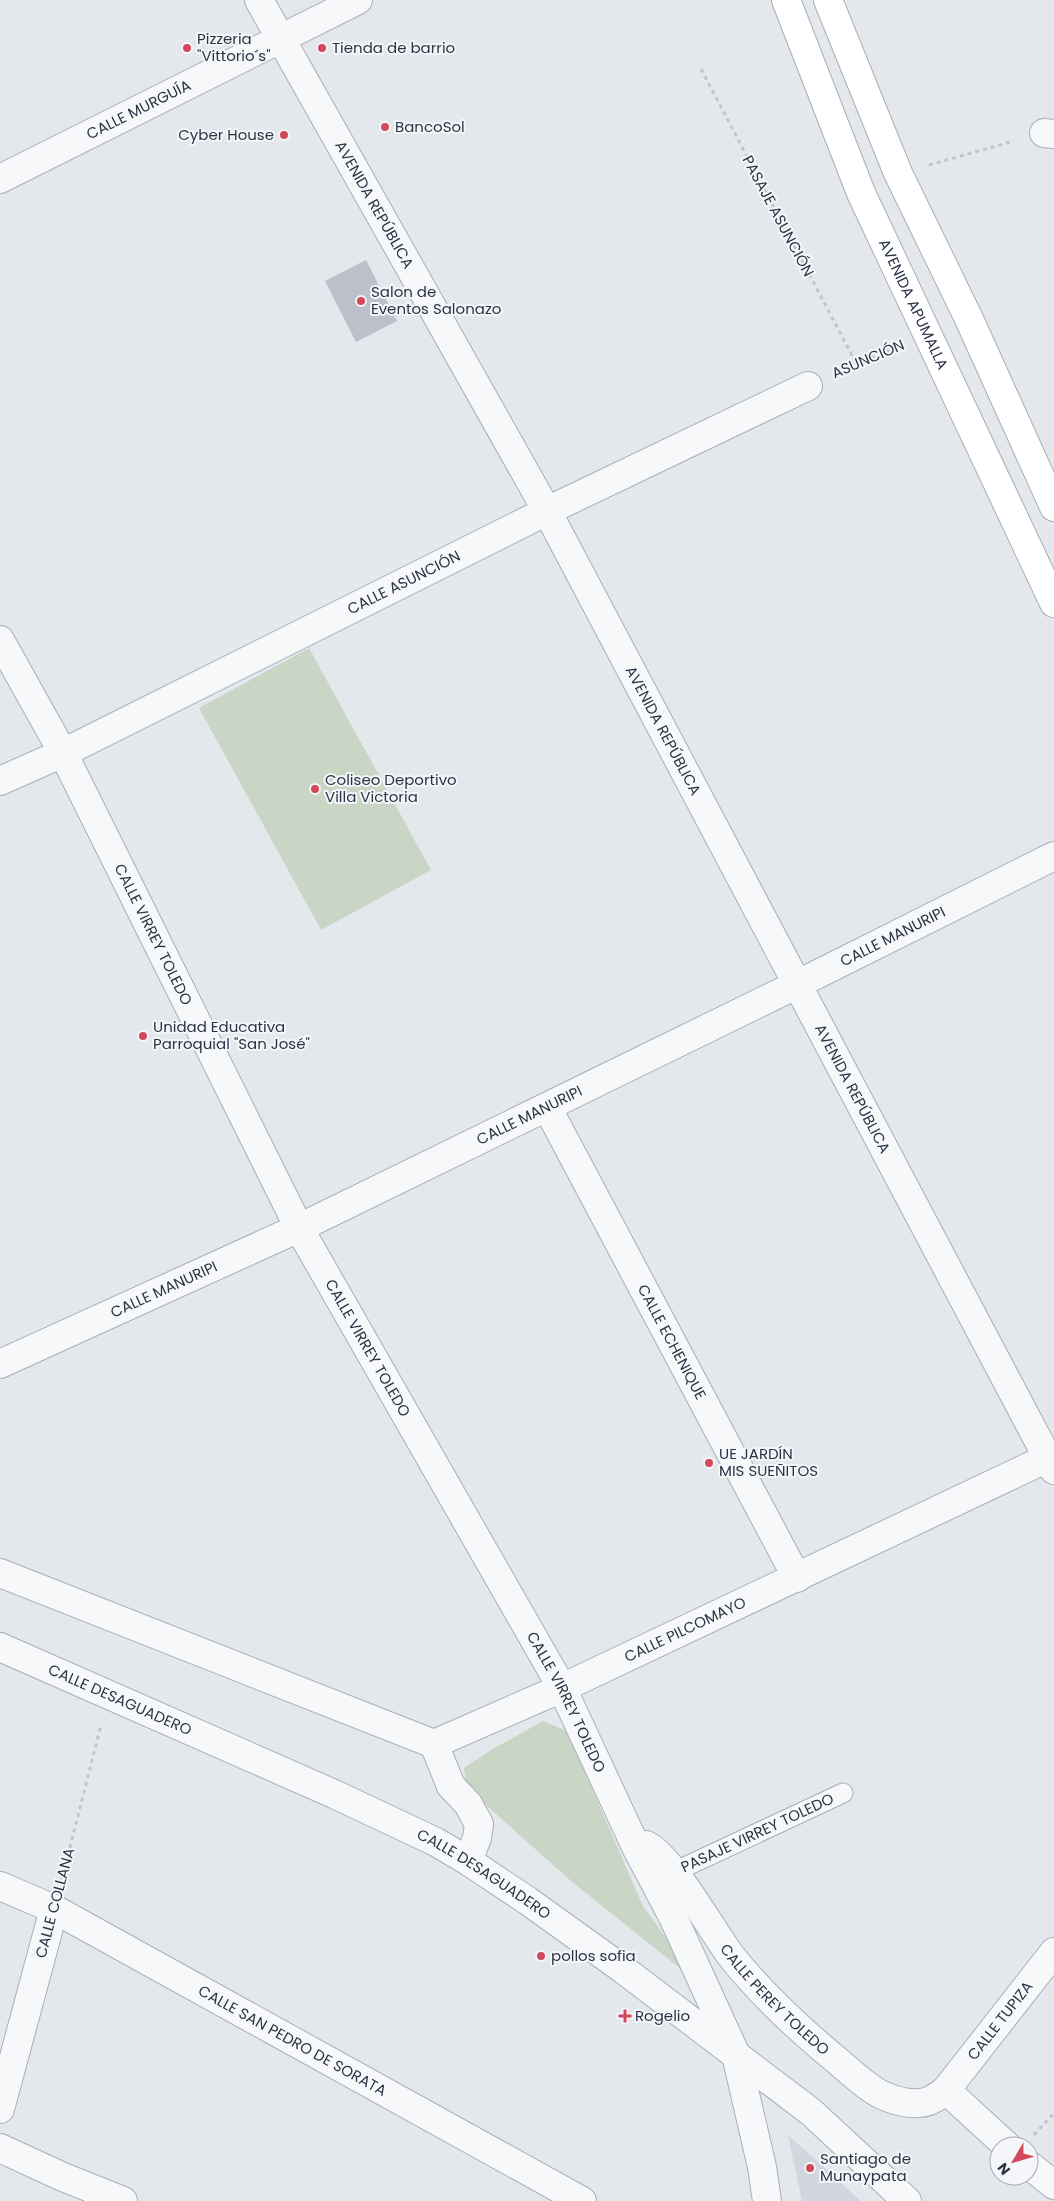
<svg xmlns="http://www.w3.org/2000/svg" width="1054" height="2201" viewBox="0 0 1054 2201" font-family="Poppins,sans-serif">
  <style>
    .built { fill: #d2d6de }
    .green { fill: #c9d6c5 }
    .building { fill: #bbc0ca }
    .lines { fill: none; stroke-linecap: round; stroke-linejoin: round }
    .lane-casing { stroke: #a9aeb7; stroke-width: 21 }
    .street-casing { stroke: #a9aeb7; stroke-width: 30 }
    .secondary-casing { stroke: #a9aeb7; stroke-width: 30 }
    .path { stroke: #c2c5cb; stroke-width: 3; stroke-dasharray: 4 4; stroke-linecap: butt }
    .lane { stroke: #f7f8fa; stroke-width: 19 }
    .street { stroke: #f7f8fa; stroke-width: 28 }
    .secondary { stroke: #fff; stroke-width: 28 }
    .poi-dot { fill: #d1495b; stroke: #f4f6f9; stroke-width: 2 }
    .labels { text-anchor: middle; stroke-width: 4; stroke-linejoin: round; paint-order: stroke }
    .poi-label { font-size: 15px; fill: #2b3445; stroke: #f4f6f9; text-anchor: start }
    .street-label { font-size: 15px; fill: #2b3445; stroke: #f4f6f9 }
  </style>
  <rect width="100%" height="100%" fill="#e4e7ec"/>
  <path class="built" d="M788 2135 861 2201H802Z"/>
  <path class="green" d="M309 648 431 870 321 930 199 708Z
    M543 1721 567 1731 643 1906 675 1950 682 1970 571 1881 467 1788 464 1768 491 1750Z"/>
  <path class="building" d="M366 260 397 321 356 342 325 281Z"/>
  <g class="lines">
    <g class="lane-casing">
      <g id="lane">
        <path id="s1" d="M674 1872 843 1793"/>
      </g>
    </g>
    <g class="street-casing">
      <g id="street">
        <path id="s2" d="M259 0 547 511 1054 1470"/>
        <path d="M1044 133 1054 134"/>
        <path id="s3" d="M0 179 358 0"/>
        <path id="s4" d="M0 640 63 753 299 1228 562 1688 637 1849 673 1917 736 2055 762 2167 767 2201"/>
        <path id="s5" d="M0 781 63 753 547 511 808 386"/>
        <path id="s6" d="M547 1107 797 1578"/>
        <path id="s7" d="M0 1364 299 1228 798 984 1054 856"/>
        <path d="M0 1573 434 1744"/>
        <path id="s8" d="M0 1647 334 1794 436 1842 468 1861 528 1901 624 1970 811 2112 907 2201"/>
        <path id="s9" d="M434 1744 562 1688 1054 1455"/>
        <path d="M434 1744 451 1786 468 1804 479 1824 477 1838 468 1861"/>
        <path id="s10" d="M639 1848 646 1845C670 1855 713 1932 731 1956 762 1995 801 2031 840 2063 853 2074 867 2088 882 2095 893 2100 907 2104 919 2103 930 2103 938 2096 946 2090L1054 1952"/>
        <path id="s11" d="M0 1886 54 1909 582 2201"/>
        <path d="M946 2090 1007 2146"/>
        <path d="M0 2109 54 1909"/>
        <path d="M0 2148 63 2177 123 2201"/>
        <path d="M1029 2165 1054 2185"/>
      </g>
    </g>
    <g class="secondary-casing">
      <g id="secondary">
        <path id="s12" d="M786 0 861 193 1054 603"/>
        <path d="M828 0 898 173 969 319 1054 507"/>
      </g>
    </g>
    <path class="path" d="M701 69 856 363
      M929 165 1014 141
      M834 373 900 346
      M62 1879 101 1725
      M1034 2135 1054 2113"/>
    <use href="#lane" class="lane"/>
    <use href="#street" class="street"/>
    <use href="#secondary" class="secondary"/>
  </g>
  <g class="poi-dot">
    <circle cx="187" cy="48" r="5"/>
    <circle cx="322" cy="48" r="5"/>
    <circle cx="385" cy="127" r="5"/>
    <circle cx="284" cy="135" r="5"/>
    <circle cx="361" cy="301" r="5"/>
    <circle cx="315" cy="789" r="5"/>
    <circle cx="143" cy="1036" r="5"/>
    <circle cx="709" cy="1463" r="5"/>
    <circle cx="541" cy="1956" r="5"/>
    <path d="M622.5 2008.5h5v5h5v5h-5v5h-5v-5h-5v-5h5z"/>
    <circle cx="810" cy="2168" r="5"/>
  </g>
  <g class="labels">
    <g class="poi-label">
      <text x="197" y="44">Pizzeria<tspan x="197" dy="17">"Vittorio´s"</tspan></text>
      <text x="332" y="53">Tienda de barrio</text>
      <text x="395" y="132">BancoSol</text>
      <text x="274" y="140" text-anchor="end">Cyber House</text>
      <text x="371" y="297">Salon de<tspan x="371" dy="17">Eventos Salonazo</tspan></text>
      <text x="325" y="785">Coliseo Deportivo<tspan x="325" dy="17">Villa Victoria</tspan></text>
      <text x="153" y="1032">Unidad Educativa<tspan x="153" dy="17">Parroquial "San José"</tspan></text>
      <text x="719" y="1459">UE JARDÍN<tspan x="719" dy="17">MIS SUEÑITOS</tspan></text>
      <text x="551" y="1961">pollos sofia</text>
      <text x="635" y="2021">Rogelio</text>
      <text x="820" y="2164">Santiago de<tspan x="820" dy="17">Munaypata</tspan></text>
    </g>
    <g class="street-label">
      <text dy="5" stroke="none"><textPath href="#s3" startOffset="155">CALLE MURGUÍA</textPath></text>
      <text dy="5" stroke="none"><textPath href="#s2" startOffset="235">AVENIDA REPÚBLICA</textPath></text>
      <text transform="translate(778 216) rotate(62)" y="5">PASAJE ASUNCIÓN</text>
      <text dy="5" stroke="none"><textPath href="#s12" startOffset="330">AVENIDA APUMALLA</textPath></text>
      <text transform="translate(868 359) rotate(-23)" y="5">ASUNCIÓN</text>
      <text dy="5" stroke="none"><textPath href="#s5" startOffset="450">CALLE ASUNCIÓN</textPath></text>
      <text dy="5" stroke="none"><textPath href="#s2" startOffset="835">AVENIDA REPÚBLICA</textPath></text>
      <text dy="5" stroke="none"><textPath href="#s4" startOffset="332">CALLE VIRREY TOLEDO</textPath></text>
      <text dy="5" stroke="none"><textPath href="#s7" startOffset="990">CALLE MANURIPI</textPath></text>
      <text dy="5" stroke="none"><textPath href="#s2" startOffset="1240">AVENIDA REPÚBLICA</textPath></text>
      <text dy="5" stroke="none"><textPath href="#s7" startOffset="585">CALLE MANURIPI</textPath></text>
      <text dy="5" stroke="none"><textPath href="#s7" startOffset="180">CALLE MANURIPI</textPath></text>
      <text dy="5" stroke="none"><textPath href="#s6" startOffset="266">CALLE ECHENIQUE</textPath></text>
      <text dy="5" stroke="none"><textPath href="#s4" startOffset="798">CALLE VIRREY TOLEDO</textPath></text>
      <text dy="5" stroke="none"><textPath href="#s9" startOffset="276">CALLE PILCOMAYO</textPath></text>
      <text dy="5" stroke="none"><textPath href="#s8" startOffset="131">CALLE DESAGUADERO</textPath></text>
      <text dy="5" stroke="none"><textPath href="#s4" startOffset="1204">CALLE VIRREY TOLEDO</textPath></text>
      <text dy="5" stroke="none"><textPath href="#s1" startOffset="92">PASAJE VIRREY TOLEDO</textPath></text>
      <text dy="5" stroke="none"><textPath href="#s8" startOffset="535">CALLE DESAGUADERO</textPath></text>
      <text transform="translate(55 1903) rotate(-75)" y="5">CALLE COLLANA</text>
      <text dy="5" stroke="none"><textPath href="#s10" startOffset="210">CALLE PEREY TOLEDO</textPath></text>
      <text dy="5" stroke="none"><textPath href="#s10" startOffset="511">CALLE TUPIZA</textPath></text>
      <text dy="5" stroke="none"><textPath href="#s11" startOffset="331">CALLE SAN PEDRO DE SORATA</textPath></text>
    </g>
  </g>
  <g transform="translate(1014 2161) rotate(232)"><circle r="24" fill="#f4f6f9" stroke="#a4a8b1"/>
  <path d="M0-4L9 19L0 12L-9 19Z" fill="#d1495b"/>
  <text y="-8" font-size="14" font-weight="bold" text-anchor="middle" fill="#2b3445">N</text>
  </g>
</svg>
